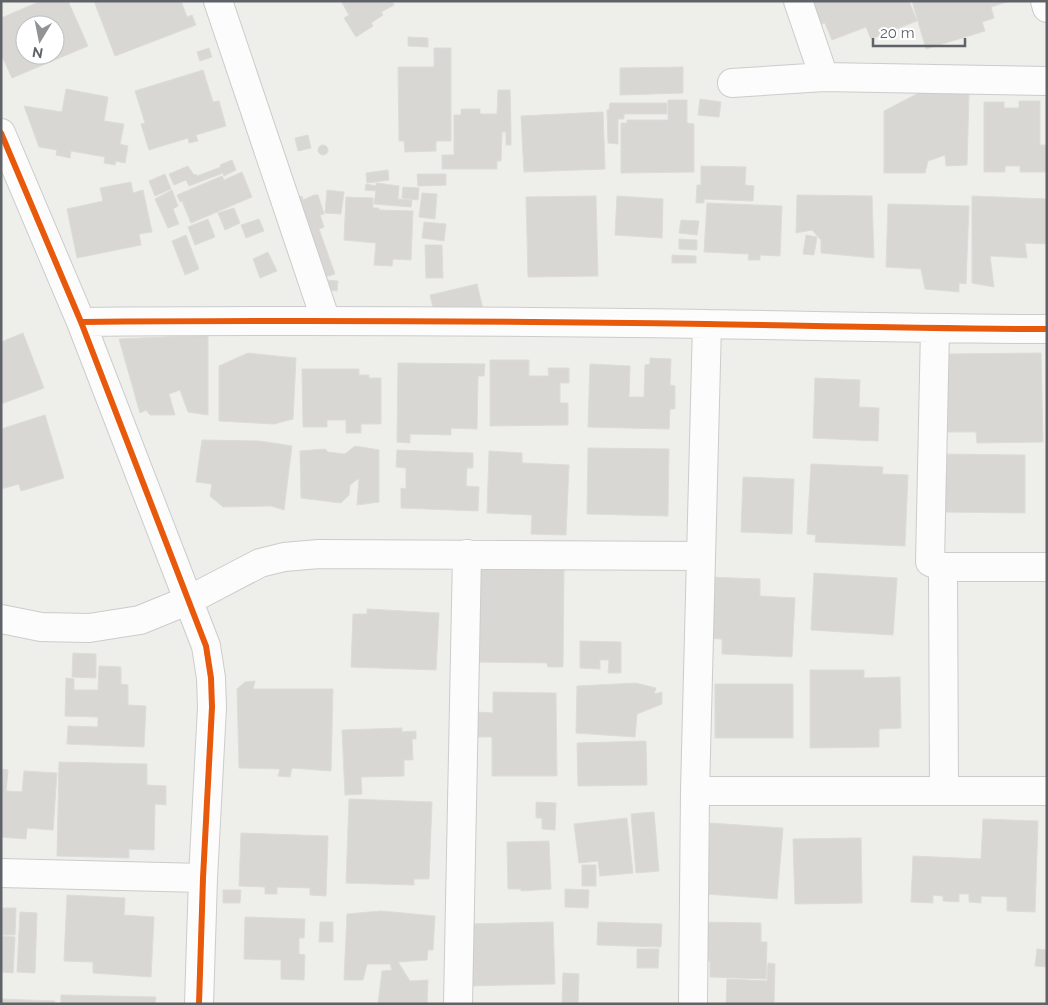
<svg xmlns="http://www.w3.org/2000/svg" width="1048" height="1005" viewBox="0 0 1048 1005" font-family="Raleway,sans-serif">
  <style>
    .building { fill: #d8d7d4; stroke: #dddcd9; fill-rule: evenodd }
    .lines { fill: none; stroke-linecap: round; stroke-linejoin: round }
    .street-casing { stroke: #cbcccb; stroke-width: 30 }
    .street { stroke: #fcfcfc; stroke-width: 28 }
    .cycleway-casing { stroke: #fff; stroke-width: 9 }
    .cycleway { stroke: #e8590c; stroke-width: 6 }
  </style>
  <rect width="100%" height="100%" fill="#eeeeea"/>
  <path class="building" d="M41 1H68L88 46 12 78 1 54V18ZM25 25H55V55H25Z
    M94 1H181L187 17 192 15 196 25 115 56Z
    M341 1H392L394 5 381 12 383 15 371 23 373 26 356 37 344 18 349 15Z
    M812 1H909L917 21 871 39 866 27 832 40 825 23 821 24Z
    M912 1H1010L991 7 994 18 982 22 985 31 926 49Z
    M408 37 428 38V47L408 46Z
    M209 48 212 57 200 61 197 52Z
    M434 48H451V141H436V151L405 152 404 141H399L398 67H434Z
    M683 67V93L620 95V68Z
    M203 70 213 102 219 101 226 126 196 135 198 141 189 143 188 138 149 150 141 124 145 123 135 91Z
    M938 83 969 93 967 165 946 166 945 155 928 161 925 173H884V111Z
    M66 89 108 97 104 121 124 124 120 144 128 146 125 163 116 161 115 165 104 163 105 157 71 151 70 158 56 155 57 150 39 147 24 106 62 112Z
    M498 90H510L511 129V145H506V132H502L501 161H497V169H442V155H454V115H461V109H480V114H497Z
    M700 99 721 102 719 117 698 115Z
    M668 100H687V123L694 124V172L621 173V123H627V120H668Z
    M1019 101H1040V145H1047V172H1020V166H1005V172H984V102H1004V108H1019Z
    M610 103H667V114H624V119H618V144L608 143 607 110H609Z
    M603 112 605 169 524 172 521 116Z
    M308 135 311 148 298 151 295 138Z
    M318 150a5 5 0 1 1 10 0a5 5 0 1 1-10 0Z
    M232 160 236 170 224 176 223 173 189 186 186 180 174 185 169 174 188 166 194 175 196 174 197 176 221 167 220 165Z
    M701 166 746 167 745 185 754 186 753 201 704 199V203H696L697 185H701Z
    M388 170 389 180 367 183 366 173Z
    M242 172 252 197 191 223 182 201 180 202 177 195 222 176 224 180Z
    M165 174 171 189 155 196 149 181Z
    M417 174H446V185L418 186Z
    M131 182 133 193 143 190 152 232 139 234 141 245 77 258 67 209 103 201 100 188Z
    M376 183 399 186 398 199 412 200 411 207 374 204 376 191 365 190 366 184 376 186Z
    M403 187 419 188 418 200 402 198Z
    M172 190 178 206 173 209 179 224 168 228 155 199Z
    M327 190 344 192 341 214 325 213Z
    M422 193 437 194 435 219 419 217Z
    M314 195H318L324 214 320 215 324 227 319 229 335 274 325 277 299 197 302 196 303 200Z
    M797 195 872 196 874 258 821 253V240L812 230 796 233Z
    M596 196 598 276 528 277 526 197Z
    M617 196 663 199 662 238 615 235Z
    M972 196 1047 199V244L1025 243 1027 258 990 256 994 287 972 283Z
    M346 197 373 198V208H379V210L413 211 411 260 393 259 392 266 374 265 376 243 344 240Z
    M707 203 782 206 780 256 760 255V260H748L749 254 704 252Z
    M888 204 969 206 966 284 959 283V292L925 289 921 269 886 267Z
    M234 208 240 223 225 230 218 213Z
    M208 219 215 237 195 245 188 227Z
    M259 219 264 231 246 238 241 225Z
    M681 220 699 221 697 235 679 233Z
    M424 222 446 224 444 241 422 238Z
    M186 235 199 269 185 275 172 241Z
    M806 235 817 237 814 255 803 254Z
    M679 239 697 240V250L679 249Z
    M425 245H442L443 278H426Z
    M268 252 277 271 260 278 253 259Z
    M672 255 696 256V263H672Z
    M326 280 338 281 337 291 326 290Z
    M477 284 484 313 478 314 476 306 435 316 430 295Z
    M23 333 44 388 1 404V342Z
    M208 335V415L188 412 180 390 169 394 175 415H150L146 410 140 413 119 339Z
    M248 353 296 358 293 419 274 424 219 421V366Z
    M1041 353 1043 442 977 443 976 432H947L946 354Z
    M650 358 671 359 670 385 675 386V409H670L669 429 588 427 590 364 630 366 629 397H644L645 365 650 364Z
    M490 360H529V376H549L548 368H569V383H560V403H568V425L490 426Z
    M398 363 485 364 484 376H478L477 429 451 428V435L410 434V443L397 442Z
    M302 369H359V375H369V378H381V424H361V433H346V420H327V427H303Z
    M815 378 860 380 859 407 879 408 878 441 813 438Z
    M45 415 64 478 21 491 19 484 1 489V429Z
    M202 440 260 441 292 446 284 510 271 506 223 507 210 496 212 484 196 482Z
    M355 446 379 450V502L357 505 359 478 350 485 349 495 341 503 301 498 300 451 325 449 328 452 345 454Z
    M588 448 669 449 668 516 587 514Z
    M397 450 473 453V468H467L466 486 479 487 478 511 401 508V488L406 489V468L396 467Z
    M489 451 522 453V463L569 465 566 535 531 534 532 515 487 513Z
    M942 454 1025 455V513L941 512Z
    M811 464 883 467 882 474 908 475 905 546 815 542 816 535 807 534Z
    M743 477 794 479 792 534 741 532Z
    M475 567 564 568 563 667H548L547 663 474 662Z
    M814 573 897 578 893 635 811 630Z
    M708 577 760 579V596L795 598 792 657 722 654V639L705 638Z
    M367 609 439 613 436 670 351 667 353 614H367Z
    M580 641 621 642V673H608L609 660H600V669L580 668Z
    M73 653 96 654V678L72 677Z
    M99 666 121 667V684L128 685V705L146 706 144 747 67 744 68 726 98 727V717L65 716 66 678 74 679V690H98Z
    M810 670H864V678L900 677 901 728 879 729V747L810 748Z
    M255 681 253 689H333L331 771 292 768 290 777 278 776 280 769 239 768 237 689 245 682Z
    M636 683 656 688 654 694 662 692V704L637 714 635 737 576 733 577 686Z
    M715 684H793V738H715Z
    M493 692 556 693 557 776H492V737H477V712L493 713Z
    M402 728V732L416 731V739H412L413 760H404V776L361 777 362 794 345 795 342 730Z
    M646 741 647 785 578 786 577 743Z
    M59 762 147 764V785L166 786V805L155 804 154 850 129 849V858L57 856Z
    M1 769 8 770 6 791 22 792 24 771 57 773 53 830 27 828 26 839 1 837Z
    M349 799 432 802 429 879H414V885L346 883Z
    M536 802 556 803 555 830 542 829V818H536Z
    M654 812 659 871 636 873 631 814Z
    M627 818 633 873 600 876 598 861 579 863 574 824Z
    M983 819 1038 821 1035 912 1007 911V897L981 896V903L969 902V894H959V902L943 901V896L933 895V903L911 902 913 856 981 859Z
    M710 823 783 828 777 899 705 894Z
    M241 833 328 836 326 896 310 895V888L277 887V894H265V887L239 886Z
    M861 838 862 903 795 904 793 839Z
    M549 841 551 889 521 891V889H508L507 842Z
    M582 865H596V886H582Z
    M565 889 589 890 588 908 565 907Z
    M223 890H241L240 903H223Z
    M67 895 125 898 124 915 154 917 151 977 93 973V962L64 961Z
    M1 908H16L15 935H1Z
    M381 911 435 916 433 950H428L427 960 398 962 410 981 428 980 427 1004H378L382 971 392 970 390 964H367L363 980H344L347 914Z
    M20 912 37 913 35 973 17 972Z
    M245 917 305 919 304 938H299V954L305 955 304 980 281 979V960L244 959Z
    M320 922H333V942H319Z
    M553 922 555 984 468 986 467 924Z
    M598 922 662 924 661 947 597 945Z
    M702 922 761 923V942H767L766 979 710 977V961H701Z
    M1 936 15 937 13 973 1 972Z
    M637 949H659L658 968H637Z
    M1037 949 1047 950V967L1035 966Z
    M768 963 775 964 774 1004H726L727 979 767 981Z
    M563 973 579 974 578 1004H562Z
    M61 995 156 997 155 1004H61Z
    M1 999 27 1000 55 1001 54 1004H1Z"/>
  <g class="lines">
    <g class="street-casing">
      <path id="street" d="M218 1 326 321
        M798 1 824 77
        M1045 1 1047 8
        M732 83 824 77 1047 81
        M1 133 81 322 206 646 211 678 212 707 203 878 199 1004
        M81 322C290 320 499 321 707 324 820 326 933 329 1047 329
        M935 329 930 562 943 567
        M1 619 41 627 89 628 140 620 189 600 260 563 284 557 319 554 700 556
        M695 791H1047
        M944 791 943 567H1047
        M1 873 203 878
        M458 1004 467 554
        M693 1004 695 791 707 324"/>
    </g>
    <use href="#street" class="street"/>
    <g class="cycleway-casing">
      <path id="cycleway" d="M1 133 81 322 206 646 211 678 212 707 203 878 199 1004
        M81 322C290 320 499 321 707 324 820 326 933 329 1047 329"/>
    </g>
    <use href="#cycleway" class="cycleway"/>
  </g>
  <rect width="1048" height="1005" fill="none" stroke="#5f6267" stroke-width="5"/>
  <g transform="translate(40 40) rotate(190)"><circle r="24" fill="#ffffff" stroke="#bfc0c2"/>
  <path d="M0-4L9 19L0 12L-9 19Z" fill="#919395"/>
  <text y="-8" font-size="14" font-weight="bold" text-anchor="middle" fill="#5f6267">N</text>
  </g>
  <path d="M873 38v8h92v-8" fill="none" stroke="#5f6267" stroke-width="2.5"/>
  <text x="880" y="38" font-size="15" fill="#5f6267" stroke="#ffffff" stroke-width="4" paint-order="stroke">20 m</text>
</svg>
